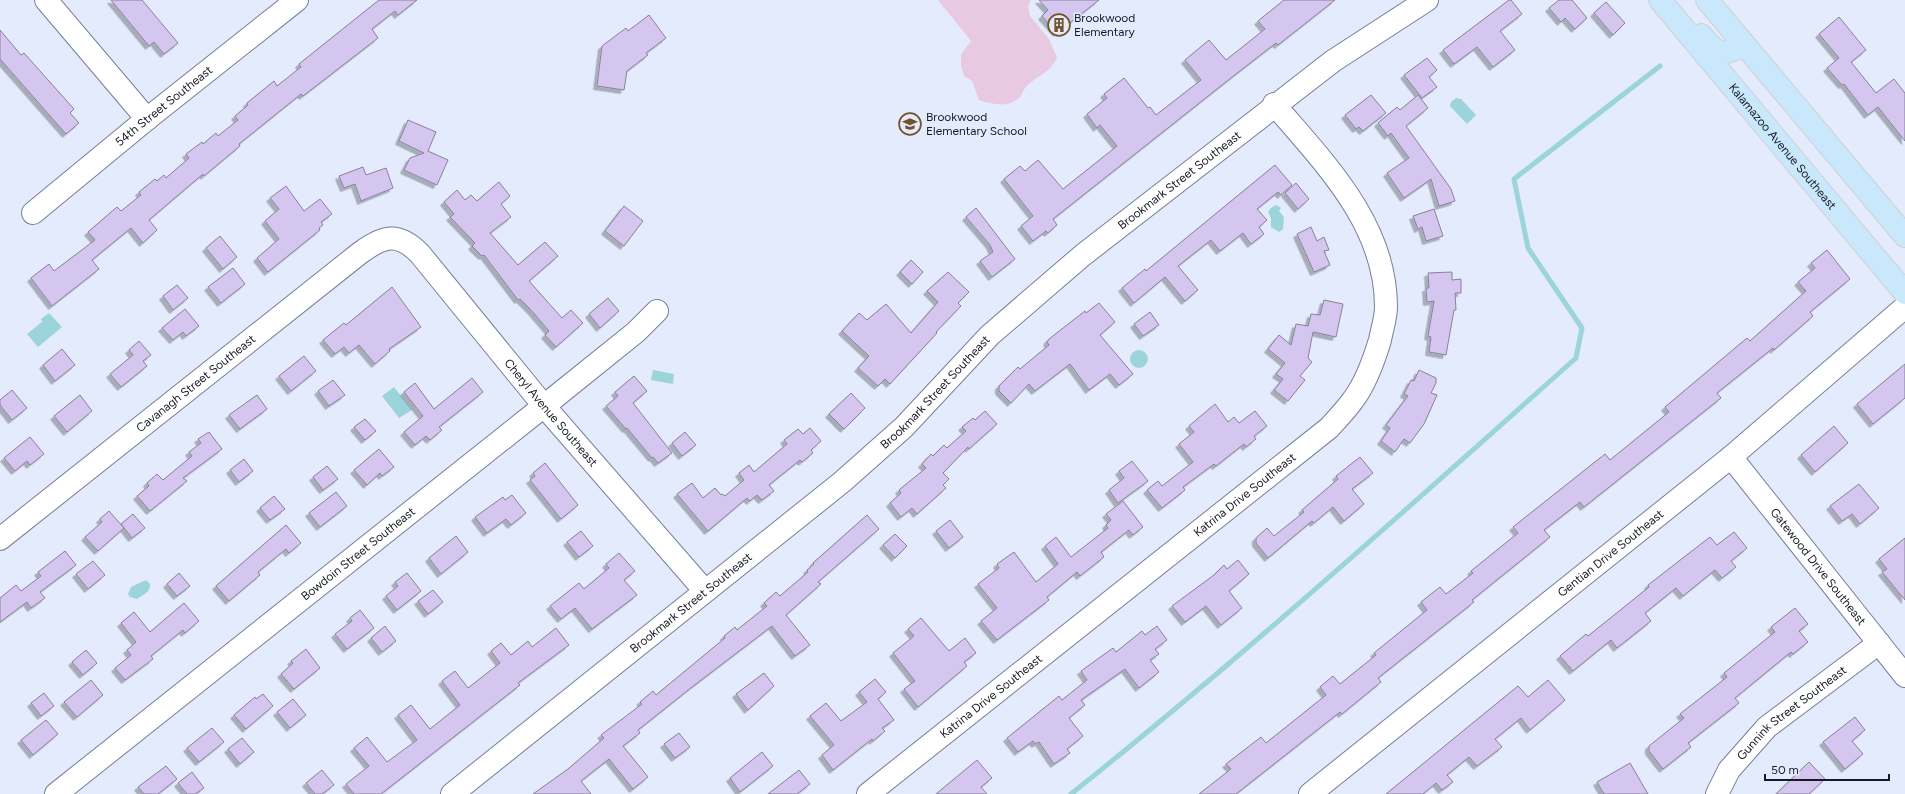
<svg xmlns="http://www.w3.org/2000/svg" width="1905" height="794" viewBox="0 0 1905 794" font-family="Figtree,sans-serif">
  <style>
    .green { fill: #e7cae1 }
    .water { fill: #9bd4da }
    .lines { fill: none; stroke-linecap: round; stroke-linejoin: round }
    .stream { stroke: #9bd4da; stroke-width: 5 }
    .building { fill: #d4c6ef; stroke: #89809b; filter: url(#shadow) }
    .minor-casing { stroke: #757f99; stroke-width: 24 }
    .major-casing { stroke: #d0d1d3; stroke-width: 24 }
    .minor { stroke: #fff; stroke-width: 22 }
    .major { stroke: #c9e8fc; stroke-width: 22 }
    .labels { text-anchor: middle; stroke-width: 3; stroke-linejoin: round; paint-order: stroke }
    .poi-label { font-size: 12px; fill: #161a24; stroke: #e4ebfc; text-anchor: start }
    .street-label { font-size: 12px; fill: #161a24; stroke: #e4ebfc }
  </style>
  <defs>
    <filter id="shadow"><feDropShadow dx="-3.5" dy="3.5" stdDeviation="0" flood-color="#0004"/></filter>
  </defs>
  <rect width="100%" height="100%" fill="#e4ebfc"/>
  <path class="green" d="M938 0H1031L1028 6 1030 16 1049 39 1057 58C1049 74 1038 75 1027 86 1023 89 1022 96 1018 99 1006 108 992 104 979 100L972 81 964 76 961 66V54L971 41Z"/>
  <path class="water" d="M1456 98 1461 99 1476 115 1467 124 1450 106 1451 102Z
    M1276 205 1281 208 1279 211 1284 217 1283 229 1279 232 1271 227V218L1268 212 1271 208Z
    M49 313 62 327 38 347 27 334 42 322 41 319Z
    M1130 359a9 9 0 1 1 18 0a9 9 0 1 1-18 0Z
    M653 370 674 374 673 384 651 380Z
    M394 387 412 410 399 418 382 396Z
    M146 580 150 584C151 592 143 595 137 599L130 597 128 594 131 587Z"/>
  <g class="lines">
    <path class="stream" d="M1071 794C1245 655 1410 506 1576 358L1582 328 1528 248 1514 179 1660 66"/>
  </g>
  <path class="building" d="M111 0H142L178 43 164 54 154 42 149 46Z
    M379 0H417L398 15 395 11 372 29 378 38 303 96 301 94 239 144 240 146 204 176 203 174 149 220 157 230 143 243 131 228 92 260 99 269 52 306 31 278 49 264 54 271 95 240 88 232 117 207 121 211 141 195 139 192 155 179 157 181 164 175 166 178 189 158 186 154 202 142 203 144 216 133 218 136 238 120 235 116 248 105 247 103 274 81 277 86 301 67 299 64Z
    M1039 0H1099L1057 33 1042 16 1048 10Z
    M1284 0H1335L1278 45 1276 43 1236 74 1053 219 1057 225 1048 233 1046 231 1033 241 1021 226 1033 216 1004 179 1020 166 1025 171 1038 160 1063 189 1117 146 1100 125 1097 128 1087 114 1107 98 1104 94 1124 78 1148 108 1150 107 1156 115 1201 80 1185 60 1209 40 1226 60 1265 29 1258 21Z
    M1509 0H1511L1522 14 1500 31 1515 50 1493 67 1477 47 1454 64 1443 50Z
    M1559 0H1572L1587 18 1575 29 1565 18 1561 22 1549 8Z
    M1606 2 1625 23 1613 35 1594 13Z
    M649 15 666 38 646 53 648 55 627 71 624 90 597 86 602 46 626 28 628 31Z
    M1839 17 1866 50 1851 62 1876 93 1894 79 1905 93V141L1878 107 1868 115 1844 84 1842 85 1827 68 1839 58 1819 34Z
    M0 30 21 55 24 53 74 109 70 113 79 123 66 134 0 59Z
    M1427 58 1437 70 1429 77 1437 87 1422 98 1404 75Z
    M1371 95 1386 113 1363 131 1359 127 1356 129 1345 115Z
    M1418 95 1428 108 1406 126 1451 189 1455 201 1439 206 1431 179 1404 198 1387 173 1409 158 1391 133 1388 136 1378 123 1397 107 1400 110Z
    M408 120 436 132 428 151 448 160 437 185 404 170 410 158 424 153 399 141Z
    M1275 165 1292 185 1281 195 1278 192 1257 209 1267 220 1259 227 1264 234 1251 244 1243 233 1220 251 1211 240 1178 266 1198 290 1185 301 1165 277 1134 303 1122 288 1145 269 1146 271Z
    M363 167 366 175 386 168 393 188 361 201 355 184 344 188 339 176Z
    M499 182 510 196 501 204 511 217 490 233 518 265 545 242 558 256 529 281 562 318 571 310 583 323 556 347 545 335 549 331 531 310 520 299 518 300 484 255 482 256 472 246 475 243 450 217 454 214 444 202 457 190 465 200 471 195 477 201Z
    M1296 183 1309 199 1298 209 1285 193Z
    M286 186 304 211 320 199 332 214 321 222 323 225 319 228 320 230 268 272 257 258 279 239 265 221 279 209 270 198Z
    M624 206 643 221 624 246 605 231Z
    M976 208 1015 259 992 277 980 261 993 252 990 245 966 217Z
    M1434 209 1443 236 1426 241 1422 227 1418 229 1413 216Z
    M1311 227 1317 241 1324 237 1329 250 1324 251 1330 265 1314 272 1297 234Z
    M220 236 237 257 223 269 206 248Z
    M1827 250 1850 279 1810 312 1813 316 1774 350 1773 348 1717 393 1721 398 1584 507 1580 502 1544 530 1550 537 1472 600 1474 602 1378 678 1381 682 1342 714 1340 712 1236 794H1199L1231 769 1226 764 1261 737 1266 743 1326 695 1320 687 1333 676 1340 684 1376 655 1374 653 1427 610 1421 602 1440 587 1446 594 1473 573 1471 571 1518 533 1513 527 1605 454 1610 460 1669 412 1665 407 1747 338 1750 341 1806 291 1798 282 1815 268 1811 263Z
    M911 260 923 272 912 284 900 272Z
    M233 268 245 284 221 303 208 287Z
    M948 272 969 292 958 303 961 306 936 332 937 333 890 384 885 379 878 386 858 368 869 356 842 331 859 313 867 320 886 304 911 333 938 302 927 291Z
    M1452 272V280L1461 279V293H1455L1456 310H1454L1446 355 1429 352 1431 337 1428 336 1434 301 1427 302 1426 288H1429L1428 273Z
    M177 285 188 298 173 310 163 296Z
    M392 287 421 327 389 349 390 351 375 364 359 345 349 353 344 347 335 354 323 340 344 323 346 325Z
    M608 298 619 311 600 328 589 314Z
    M1324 300 1343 304 1336 337 1313 332 1308 358 1312 362 1300 376 1305 380 1288 401 1274 390 1283 379 1276 374 1285 363 1268 349 1279 335 1291 345 1296 324 1308 326 1311 314 1320 315Z
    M1099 303 1115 322 1100 335 1133 374 1119 385 1110 374 1089 390 1070 364 1035 391 1029 384 1011 403 999 391V386L1018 367 1020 369 1049 345 1047 342 1049 339 1085 311 1086 313Z
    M185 309 199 326 186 336 183 332 173 340 162 328Z
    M1150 312 1159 325 1143 336 1134 324Z
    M139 341 151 355 143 361 147 366 121 387 110 374 133 355 129 350Z
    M62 349 75 365 55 381 43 365Z
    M304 356 316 371 291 391 279 376Z
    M1905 364V398L1873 424 1857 404Z
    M1419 370 1436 378V383L1431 393 1437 395 1424 424 1410 443 1404 439 1395 452 1381 441 1390 428 1386 425 1408 396 1404 394 1411 380 1414 381Z
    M634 376 647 391 633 403 672 453 658 463 653 457 652 458 627 428 626 429 606 406 618 396 615 392Z
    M472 378 483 392 439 427 442 430 430 440 426 436 415 445 404 432 423 416 404 392 415 383 434 409Z
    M333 380 345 395 329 406 318 391Z
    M12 390 27 408 12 420 0 405V400Z
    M851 393 865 408 844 429 829 414Z
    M80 395 92 411 67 432 54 416Z
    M257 395 267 409 240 429 229 415Z
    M1215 404 1228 422 1234 417 1239 423 1255 411 1267 426 1254 436 1256 439 1246 447 1244 444 1216 466 1214 464 1183 487 1185 490 1162 508 1147 490 1158 481 1162 486 1193 462 1179 444 1194 432 1189 426Z
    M985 411 997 424 969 449 968 447 943 473 949 479 943 485 946 488 917 514 912 508 901 517 890 503 901 493 899 490 926 468 922 464 931 454 933 456 944 445 947 448 966 431 962 427 973 418 975 420Z
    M365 419 376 431 365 440 354 427Z
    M1834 426 1848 443 1815 472 1801 455Z
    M810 428 821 441 811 450 813 453 802 462 800 460 769 485 774 491 762 500 757 495 750 501 747 498 708 531 677 494 692 483 703 498 715 488 721 495 722 494 725 496 744 480 739 473 749 465 754 472 787 444 784 440 798 429 803 434Z
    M209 432 222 449 183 478 187 481 150 511 137 496 149 486 147 483 157 474 163 480 192 456 189 452 201 443 198 439Z
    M685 432 696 445 682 456 672 443Z
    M30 437 44 454 30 465 27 461 15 471 4 458Z
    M379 449 394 467 382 476 380 473 367 485 354 470Z
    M1360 457 1373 473 1352 489 1364 504 1344 521 1333 507 1314 523 1312 521 1268 558 1256 543V538L1267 528 1274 536 1304 512 1302 510 1338 479 1336 476Z
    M244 459 253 471 239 482 230 470Z
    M1132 461 1148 481 1118 503 1109 490 1124 478 1119 471Z
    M545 463 578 505 561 519 530 480 535 476 533 473Z
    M327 466 338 479 323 490 313 477Z
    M1859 484 1879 508 1860 524 1852 514 1842 521 1830 506Z
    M336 492 347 506 320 527 309 513Z
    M512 495 526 513 511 525 506 519 487 533 475 517 503 497 505 500Z
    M274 496 285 509 270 520 260 508Z
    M1123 501 1143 527 1133 535 1129 530 1101 552 1104 557 1080 576 1077 572 1047 597 1049 600 997 640 981 621 997 608 978 584 999 568 997 564 1014 552 1036 582 1058 564 1045 546 1056 537 1071 557 1108 528 1106 525 1111 520 1106 514Z
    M109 511 124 528 98 551 85 537 102 522 100 519Z
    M133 514 145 528 132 538 121 524Z
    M867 515 879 529 818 582 821 584 786 615 810 645 795 656 772 626 692 687 638 730 640 733 623 746 648 777 633 789 609 759 581 781 591 794H533L568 769 604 738 601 735 642 704 640 702 653 691 656 695 725 638 724 636 735 627 737 630 767 606 764 603 776 592 780 596 808 572 807 570 814 564 813 563Z
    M950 520 963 537 949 548 936 531Z
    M286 525 301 543 289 553 286 549 258 572 260 575 229 601 216 586Z
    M581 531 593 546 579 557 567 542Z
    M1734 532 1747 548 1731 561 1736 567 1722 578 1715 570 1683 596 1676 588 1645 613 1651 621 1617 648 1611 640 1573 671 1560 656 1586 634 1588 636 1649 587 1648 585 1710 537 1717 545Z
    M895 534 907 546 895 558 883 545Z
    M456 536 468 552 441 574 429 558Z
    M1905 538V600L1882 572 1887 569 1879 559Z
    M65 551 76 565 40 592 45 598 31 608 27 602 0 622V598L16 585 21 591 41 576 38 572Z
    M619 553 635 571 624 580 637 595 592 629 575 608 561 619 550 606 579 583 584 589 609 568 606 564Z
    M1238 560 1249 574 1229 591 1242 608 1221 625 1206 606 1185 622 1172 606 1214 575 1224 565 1227 569Z
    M93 561 105 575 88 589 76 574Z
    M179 573 190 586 177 596 167 584Z
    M407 573 421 591 397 610 386 596 398 586 395 582Z
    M433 590 443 602 428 614 418 601Z
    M184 603 199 621 185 633 183 630 151 656 153 659 125 680 115 668 131 655 127 650 136 642 121 623 134 612 150 632Z
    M1795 608 1808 624 1799 631 1808 642 1793 654 1791 652 1735 698 1739 703 1688 743 1691 747 1663 769 1649 751V746L1684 718 1680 714 1727 677 1724 673 1775 632 1771 627Z
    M360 610 374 628 347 649 335 634 352 621 350 618Z
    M921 618 949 651 965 638 976 653 964 662 967 666 918 707 904 689 915 681 893 653 914 636 908 629Z
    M385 626 396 641 382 652 371 638Z
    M1157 626 1167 640 1155 649 1159 654 1150 660 1159 672 1139 688 1125 669 1081 700 1085 705 1069 718 1083 736 1067 749 1070 753 1054 764 1039 742 1035 744 1033 741 1018 752 1007 738 1059 696 1062 700 1087 680 1081 671 1113 648 1116 652 1142 631 1145 635Z
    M556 628 569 645 518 683 520 685 381 794H354L346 784 369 766 354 748 367 737 387 762 417 740 398 715 411 705 430 729 460 705 442 681 455 671 468 688 500 663 491 651 501 643 511 655 528 641 532 647Z
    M306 649 320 668 294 689 281 674 293 663 291 661Z
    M86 650 97 663 83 675 72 662Z
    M764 673 774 686 748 710 736 694Z
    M875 679 886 692 878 699 894 720 882 728 885 731 873 741 872 739 833 770 822 755 834 745 810 716 826 703 841 721 867 702 859 692Z
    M91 680 103 695 77 717 64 702Z
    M1548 680 1565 700 1530 730 1521 718 1495 739 1502 747 1477 766 1469 757 1447 775 1453 782 1442 790 1436 783 1423 794H1386L1518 686 1528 697Z
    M44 693 54 706 41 716 31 703Z
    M263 694 273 706 246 729 234 715 255 697 256 699Z
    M293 699 306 715 290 728 277 712Z
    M1855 717 1865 730 1852 741 1863 754 1845 769 1823 742Z
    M46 720 58 734 33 755 21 740Z
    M212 728 224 742 199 762 187 748Z
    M679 733 690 747 675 758 664 744Z
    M242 738 254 752 240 764 228 749Z
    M762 752 773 766 740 792 730 778Z
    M977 760 992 778 981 787 987 794H936Z
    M1809 762 1825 779 1809 794H1776Z
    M1630 763 1648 794H1604L1597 782Z
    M166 766 177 779 158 794H144L138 787Z
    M322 770 334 785 322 794H315L306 783Z
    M799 770 810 784 797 794H768Z
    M192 772 204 788 195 794H187L178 783Z"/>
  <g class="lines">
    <g class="minor-casing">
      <g id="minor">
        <path d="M46 0 147 119"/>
        <path id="s1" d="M33 213 147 119 297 0"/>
        <path id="s2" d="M1731 457 1905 676"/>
        <path id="s3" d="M0 539 360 253C383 236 398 231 420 254L544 406 705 591"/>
        <path id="s4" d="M56 794 544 406 636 332 657 311"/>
        <path id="s5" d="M452 794 842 482 904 427 990 335 1083 255 1333 61 1427 0"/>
        <path id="s6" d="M868 794 1329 428C1337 419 1346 410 1353 400 1366 383 1374 360 1380 340 1382 329 1386 318 1386 307 1386 224 1325 164 1274 104"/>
        <path id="s7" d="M1310 794 1731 457 1905 307"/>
        <path id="s8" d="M1717 794 1729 770 1767 727 1879 643"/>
      </g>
    </g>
    <g class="major-casing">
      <g id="major">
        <path id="s9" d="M1660 0 1905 293"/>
        <path d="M1707 0 1905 236"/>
        <path d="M1701 35C1717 54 1721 58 1744 44"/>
      </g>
    </g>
    <use href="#minor" class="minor"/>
    <use href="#major" class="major"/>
  </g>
  <defs>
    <g id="building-ring" transform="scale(1.15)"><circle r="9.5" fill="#e4ebfc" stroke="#74522a" stroke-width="1.5"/><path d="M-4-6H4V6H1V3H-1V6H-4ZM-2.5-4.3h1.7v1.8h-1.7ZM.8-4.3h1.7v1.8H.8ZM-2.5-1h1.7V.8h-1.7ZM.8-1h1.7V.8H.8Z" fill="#74522a"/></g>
    <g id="school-ring" transform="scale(1.15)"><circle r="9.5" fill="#e4ebfc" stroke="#74522a" stroke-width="1.5"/><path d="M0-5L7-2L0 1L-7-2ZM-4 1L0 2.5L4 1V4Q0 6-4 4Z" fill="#74522a"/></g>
  </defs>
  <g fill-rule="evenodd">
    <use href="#building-ring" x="1059" y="25"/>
    <use href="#school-ring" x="910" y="124"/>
  </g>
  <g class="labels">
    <g class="poi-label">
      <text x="1074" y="22">Brookwood<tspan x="1074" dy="14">Elementary</tspan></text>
      <text x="926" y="121">Brookwood<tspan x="926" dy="14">Elementary School</tspan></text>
    </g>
    <g class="street-label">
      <text dy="4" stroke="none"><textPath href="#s1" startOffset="169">54th Street Southeast</textPath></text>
      <text dy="4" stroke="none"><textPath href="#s9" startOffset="191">Kalamazoo Avenue Southeast</textPath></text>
      <text dy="4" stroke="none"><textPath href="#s5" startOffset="953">Brookmark Street Southeast</textPath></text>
      <text dy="4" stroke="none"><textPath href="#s3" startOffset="250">Cavanagh Street Southeast</textPath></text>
      <text dy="4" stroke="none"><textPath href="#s5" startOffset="629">Brookmark Street Southeast</textPath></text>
      <text dy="4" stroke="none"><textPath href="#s3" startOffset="734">Cheryl Avenue Southeast</textPath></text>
      <text dy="4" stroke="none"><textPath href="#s6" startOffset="481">Katrina Drive Southeast</textPath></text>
      <text dy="4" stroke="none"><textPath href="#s4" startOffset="386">Bowdoin Street Southeast</textPath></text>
      <text dy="4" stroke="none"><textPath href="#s7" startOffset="385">Gentian Drive Southeast</textPath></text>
      <text dy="4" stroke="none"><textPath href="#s2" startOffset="140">Gatewood Drive Southeast</textPath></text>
      <text dy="4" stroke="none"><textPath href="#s5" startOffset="306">Brookmark Street Southeast</textPath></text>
      <text dy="4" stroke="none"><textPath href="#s6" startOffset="157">Katrina Drive Southeast</textPath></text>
      <text dy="4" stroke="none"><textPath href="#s8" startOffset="112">Gunnink Street Southeast</textPath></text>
    </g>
  </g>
  <path d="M1765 774v6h124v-6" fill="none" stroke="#161a24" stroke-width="2"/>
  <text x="1771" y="774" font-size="12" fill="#161a24" stroke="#e4ebfc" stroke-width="3" paint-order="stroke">50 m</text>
</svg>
